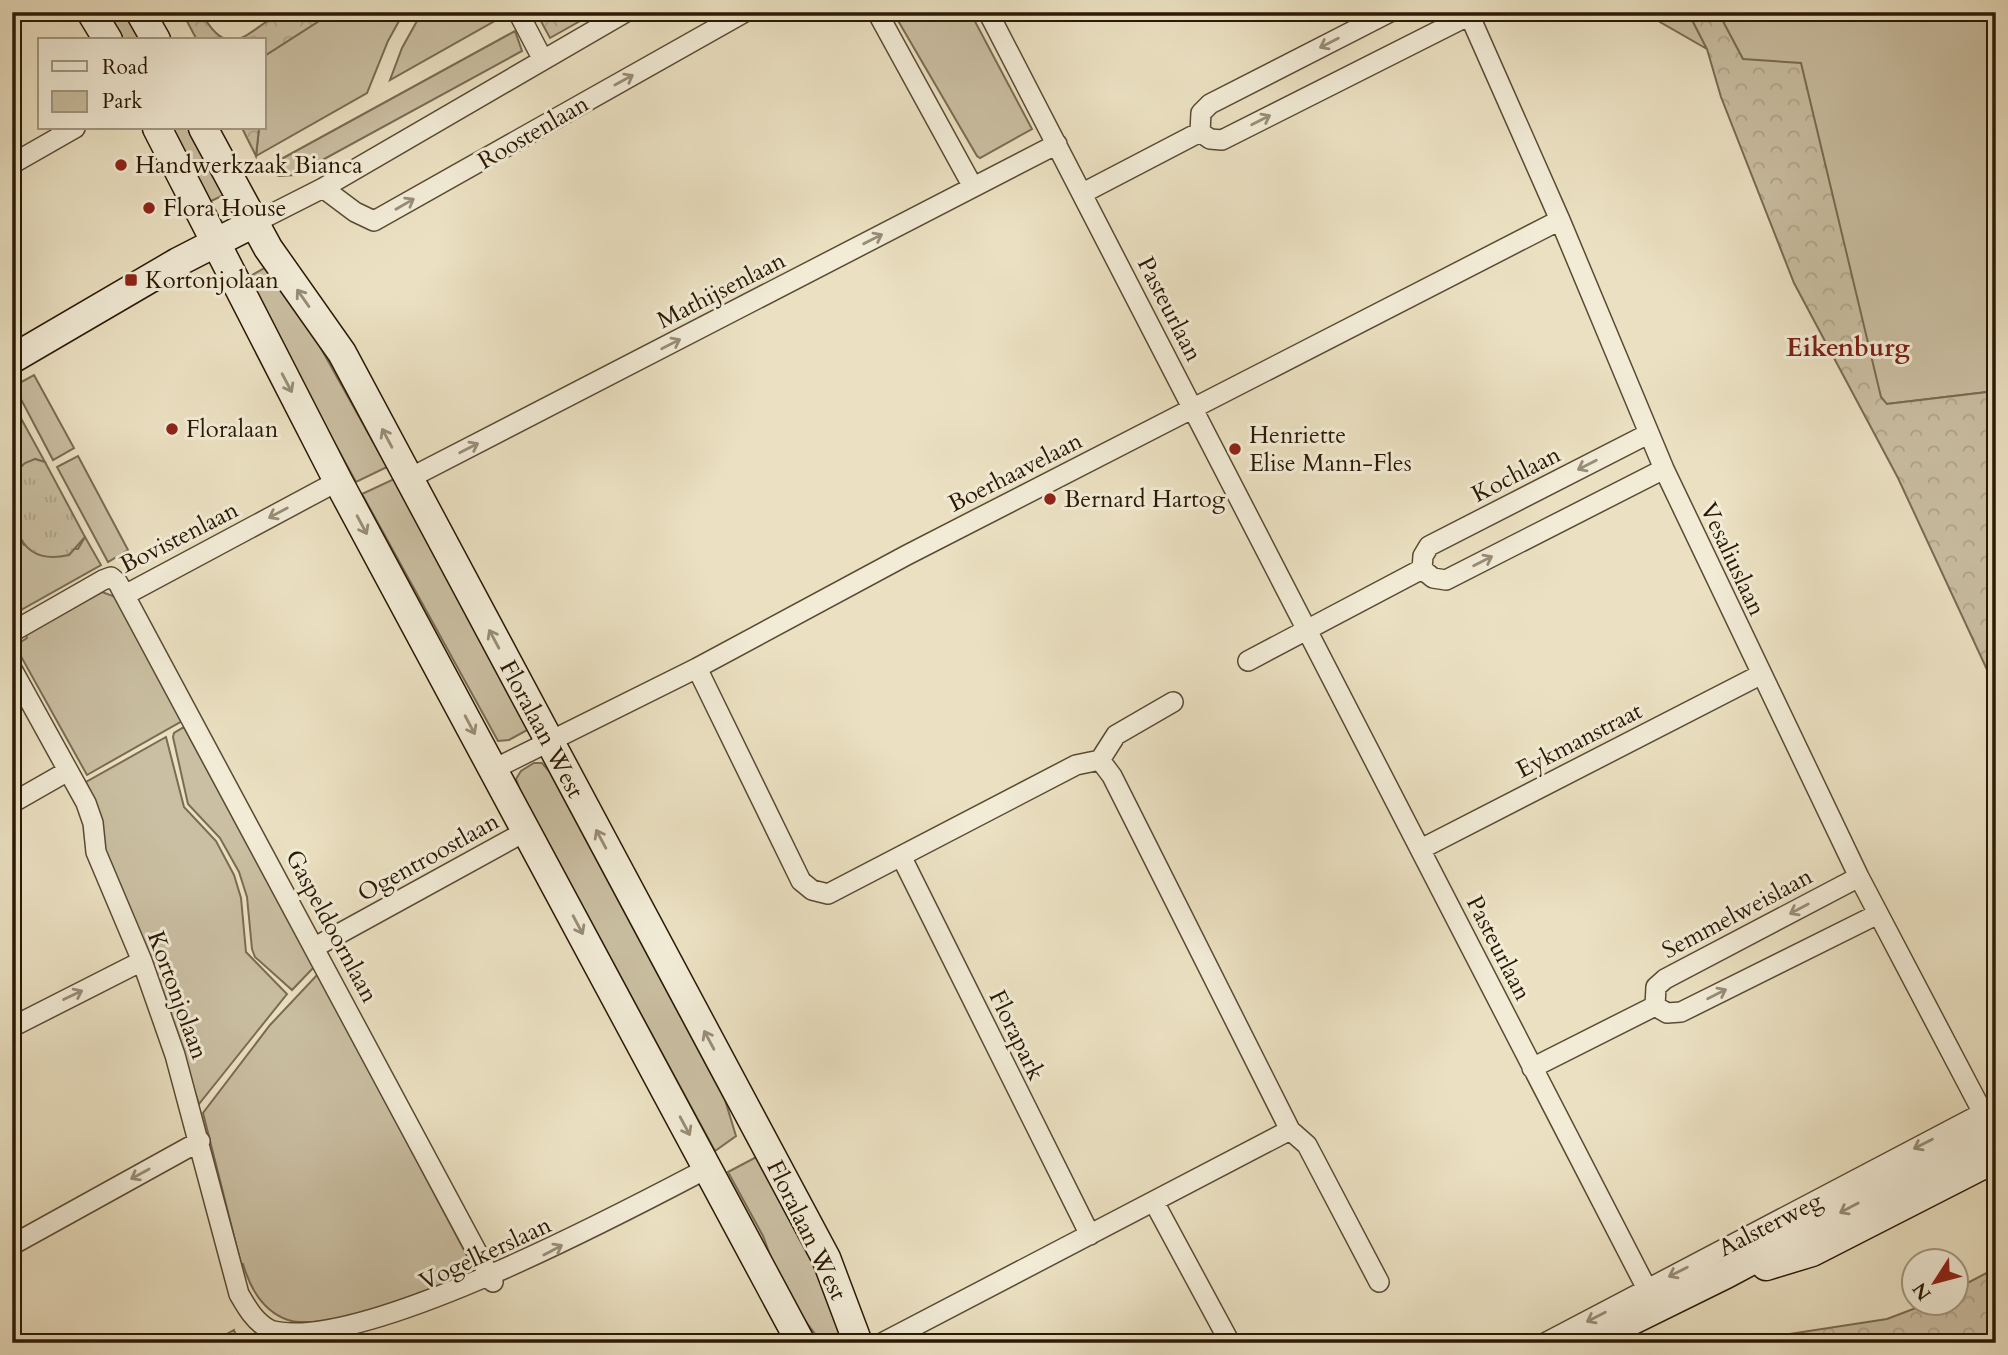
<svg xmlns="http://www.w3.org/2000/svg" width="2008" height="1355" viewBox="0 0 2008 1355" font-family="Cardo,serif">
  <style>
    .green { fill: #cabfa2; stroke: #7a6c53; stroke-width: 2 }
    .forest { fill: url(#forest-crowns); stroke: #7a6c53; stroke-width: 2 }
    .park { fill: url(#park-tufts); stroke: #7a6c53; stroke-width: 2 }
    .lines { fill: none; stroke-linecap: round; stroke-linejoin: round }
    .street-casing { stroke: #5a4b34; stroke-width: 22 }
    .secondary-casing { stroke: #2a1904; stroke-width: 31 }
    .street { stroke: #f2ecd7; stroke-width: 19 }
    .secondary { stroke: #f2ecd7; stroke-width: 28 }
    .oneway { stroke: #988d78 }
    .poi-dot { fill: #8f2418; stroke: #f2ecd7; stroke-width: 2.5 }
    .labels { text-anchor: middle; stroke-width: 6; stroke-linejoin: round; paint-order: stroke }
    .street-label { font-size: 24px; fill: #2a1904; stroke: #f2ecd7 }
    .poi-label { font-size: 24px; fill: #2a1904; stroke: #f2ecd7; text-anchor: start }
    .neighbourhood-label { font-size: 26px; font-weight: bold; fill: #7a1f14; stroke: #f2ecd7 }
  </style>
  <defs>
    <pattern id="forest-crowns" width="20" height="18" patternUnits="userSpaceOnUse" patternTransform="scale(1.75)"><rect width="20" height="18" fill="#cabfa2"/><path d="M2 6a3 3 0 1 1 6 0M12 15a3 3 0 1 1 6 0" fill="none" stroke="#aea48a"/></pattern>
    <pattern id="park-tufts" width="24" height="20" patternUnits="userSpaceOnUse" patternTransform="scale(1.75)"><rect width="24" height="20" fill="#cabfa2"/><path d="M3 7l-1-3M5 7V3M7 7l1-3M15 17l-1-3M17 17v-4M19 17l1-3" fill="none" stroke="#aea48a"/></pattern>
  </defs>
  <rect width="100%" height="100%" fill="#ebe1c2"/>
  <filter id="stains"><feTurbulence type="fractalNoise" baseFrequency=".00286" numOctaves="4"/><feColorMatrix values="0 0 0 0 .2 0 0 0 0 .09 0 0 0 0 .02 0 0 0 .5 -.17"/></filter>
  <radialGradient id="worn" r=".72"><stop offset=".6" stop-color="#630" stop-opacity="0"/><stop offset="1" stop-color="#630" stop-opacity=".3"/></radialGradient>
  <path class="green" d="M104 12H128L143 40H119Z
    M333 12H404L388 41 367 93 256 156 259 128H264L266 55Z
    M422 12H506L507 14 390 80 402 48Z
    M893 12H970L1032 129 980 158 977 156Z
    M1653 12H1688L1707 49 1660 22Z
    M1718 12H1996V391L1886 404 1880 397 1871 362 1743 60Z
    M515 31 522 51 295 175 279 176 263 169Z
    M165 128H191L228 193 205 204Z
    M268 266 308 325 387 467 356 482 245 279Z
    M34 375 74 448 53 460 14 386Z
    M12 402 45 462 35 459 15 470 12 475Z
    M78 456 128 550 108 562 57 467Z
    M394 479 530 725 529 729 509 740 498 741 362 494Z
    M12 520 24 545 78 549 85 537 101 565 12 615Z
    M102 592 113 596 118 601 182 721 87 775 18 651 21 642 27 638 25 634Z
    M184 727 314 967 292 990 255 957 252 949 247 897 239 872 220 838 188 804 173 737 174 733Z
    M166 737 184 807 216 841 234 875 241 898 246 952 287 994 199 1104 144 942 105 851 102 819 86 782Z
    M534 763H542L549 771 725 1100 736 1136 715 1151 521 793 516 779 521 771Z
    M318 974 472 1265 468 1277C432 1292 324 1332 288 1320 262 1311 250 1288 243 1264H241L203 1113 270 1025Z
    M764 1153 818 1260 842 1337 832 1343H822L784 1293 763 1236 728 1172Z
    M234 1330 239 1343H211Z"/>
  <path class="forest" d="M182 12H201C233 72 254 18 288 12 302 10 319 12 333 12L266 55 264 69V40H197Z
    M536 12H596L550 38Z
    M1688 12H1718L1743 59 1801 63 1881 397 1887 404 1996 391V689L1898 478 1794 283 1721 97 1707 49Z
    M242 128H259L256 156Z
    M1996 1268V1343H1730L1887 1319 1929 1303 1955 1302 1956 1289Z"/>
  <path class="park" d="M35 459 45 462 85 537 69 555C12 568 12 515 12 475L25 463Z"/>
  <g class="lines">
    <g class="street-casing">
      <path id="street" d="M518 12 543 60
        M877 12 973 187
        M988 12 1647 1289
        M1390 12 1210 104 1201 113 1200 132 1210 139 1222 140 1470 15
        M1468 12 1560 220 1664 469 1859 877 1983 1113
        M12 164 75 128
        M323 188 355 212 374 221 745 12
        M1083 193 1200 132
        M254 223 323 188 626 12
        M408 479 1057 144
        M1422 569 1423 556 1429 546 1648 434
        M1422 569 1433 578 1446 580 1664 469
        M125 595 338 481
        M12 632 103 580 111 577 118 583 493 1282
        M1248 661 1422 569
        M697 668 801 881 812 890 828 894 1076 765 1100 760 1116 735 1173 702
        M12 669 86 803 93 823 96 852 142 961 175 1055 239 1294C247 1308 255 1322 270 1330 357 1355 624 1212 708 1168
        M1100 760 1112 776 1290 1130 1307 1145 1379 1282
        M494 769 697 668 907 555 1560 220
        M12 803 68 771
        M1421 849 1760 675
        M901 856 1090 1235
        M315 947 528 830
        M1655 1006 1656 987 1665 979 1859 877
        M1655 1006 1667 1013 1681 1012 1878 914
        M12 1027 142 961
        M1532 1068 1655 1006
        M1154 1202 1228 1339
        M12 1245 200 1141
        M882 1343 1290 1130
        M1545 1343 1996 1106"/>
    </g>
    <g class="secondary-casing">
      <path id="secondary" d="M91 12 108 40
        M140 12 156 40
        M157 128 338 481 801 1343
        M203 128 268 248 342 353 826 1258 858 1343
        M12 359 178 262 254 223
        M1766 1266 1812 1252 1996 1158
        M1586 1343 1726 1274 1996 1130"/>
    </g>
    <use href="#street" class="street"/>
    <use href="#secondary" class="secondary"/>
  </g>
  <defs><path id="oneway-shaft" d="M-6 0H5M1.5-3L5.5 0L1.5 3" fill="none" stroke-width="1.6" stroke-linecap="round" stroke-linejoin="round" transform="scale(1.75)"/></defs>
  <g class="oneway">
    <use href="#oneway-shaft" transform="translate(1329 43) rotate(153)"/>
    <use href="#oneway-shaft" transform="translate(624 80) rotate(-29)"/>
    <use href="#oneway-shaft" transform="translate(1261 120) rotate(-27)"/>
    <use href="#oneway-shaft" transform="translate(405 204) rotate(-30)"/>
    <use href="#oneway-shaft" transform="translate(873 239) rotate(-27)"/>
    <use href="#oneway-shaft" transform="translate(303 298) rotate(-125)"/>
    <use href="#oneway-shaft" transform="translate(671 344) rotate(-27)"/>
    <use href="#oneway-shaft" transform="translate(287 383) rotate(62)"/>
    <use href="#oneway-shaft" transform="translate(387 438) rotate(-118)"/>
    <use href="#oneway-shaft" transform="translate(469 448) rotate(-27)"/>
    <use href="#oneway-shaft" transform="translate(1587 465) rotate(153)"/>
    <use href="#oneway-shaft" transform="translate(278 513) rotate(152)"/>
    <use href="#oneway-shaft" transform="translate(362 525) rotate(62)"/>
    <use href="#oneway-shaft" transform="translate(1483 561) rotate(-27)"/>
    <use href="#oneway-shaft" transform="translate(494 639) rotate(-118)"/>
    <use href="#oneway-shaft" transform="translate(470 725) rotate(62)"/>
    <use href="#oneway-shaft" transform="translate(601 839) rotate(-118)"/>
    <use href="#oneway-shaft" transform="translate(1799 909) rotate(152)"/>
    <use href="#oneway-shaft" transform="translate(578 925) rotate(62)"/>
    <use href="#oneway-shaft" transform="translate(1717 994) rotate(-27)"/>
    <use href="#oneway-shaft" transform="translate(73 995) rotate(-26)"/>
    <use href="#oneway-shaft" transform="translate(709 1040) rotate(-118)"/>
    <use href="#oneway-shaft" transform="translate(685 1126) rotate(62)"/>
    <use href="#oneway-shaft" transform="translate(1923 1144) rotate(153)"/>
    <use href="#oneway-shaft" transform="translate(140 1174) rotate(151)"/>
    <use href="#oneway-shaft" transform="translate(1849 1208) rotate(152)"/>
    <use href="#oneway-shaft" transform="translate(553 1250) rotate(-28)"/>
    <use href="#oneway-shaft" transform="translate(1678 1272) rotate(153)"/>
    <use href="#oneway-shaft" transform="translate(1596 1317) rotate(153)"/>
  </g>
  <g class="poi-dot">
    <circle cx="121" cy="165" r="7"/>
    <circle cx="149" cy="208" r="7"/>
    <rect x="124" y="273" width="14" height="14" rx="3.5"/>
    <circle cx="172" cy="429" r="7"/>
    <circle cx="1235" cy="449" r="7"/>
    <circle cx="1050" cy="499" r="7"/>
  </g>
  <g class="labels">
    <g class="street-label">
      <text transform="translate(533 132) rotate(-30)" y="8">Roostenlaan</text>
      <text transform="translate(721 290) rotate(-27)" y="8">Mathijsenlaan</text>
      <text transform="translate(1170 309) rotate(63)" y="8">Pasteurlaan</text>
      <text transform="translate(1015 472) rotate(-27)" y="8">Boerhaavelaan</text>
      <text transform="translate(1516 474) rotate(-27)" y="8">Kochlaan</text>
      <text transform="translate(179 537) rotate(-27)" y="8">Bovistenlaan</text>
      <text transform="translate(1733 559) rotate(65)" y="8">Vesaliuslaan</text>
      <text transform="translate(542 729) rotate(62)" y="8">Floralaan West</text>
      <text transform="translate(1579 740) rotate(-27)" y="8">Eykmanstraat</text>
      <text transform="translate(428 857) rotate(-29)" y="8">Ogentroostlaan</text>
      <text transform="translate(1737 913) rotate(-28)" y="8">Semmelweislaan</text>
      <text transform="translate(332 926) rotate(62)" y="8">Gaspeldoornlaan</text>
      <text transform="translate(1499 948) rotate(63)" y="8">Pasteurlaan</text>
      <text transform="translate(178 995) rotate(70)" y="8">Kortonjolaan</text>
      <text transform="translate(1017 1035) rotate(64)" y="8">Florapark</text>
      <text transform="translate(1770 1224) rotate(-27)" y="8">Aalsterweg</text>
      <text transform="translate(807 1230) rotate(64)" y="8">Floralaan West</text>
      <text transform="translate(485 1253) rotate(-25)" y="8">Vogelkerslaan</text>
    </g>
    <g class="poi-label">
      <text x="135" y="173">Handwerkzaak Bianca</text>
      <text x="163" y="216">Flora House</text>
      <text x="145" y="288">Kortonjolaan</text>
      <text x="186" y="437">Floralaan</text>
      <text x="1249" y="443">Henriette<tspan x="1249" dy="28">Elise Mann-Fles</tspan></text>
      <text x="1064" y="507">Bernard Hartog</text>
    </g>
    <g class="neighbourhood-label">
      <text x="1848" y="356">Eikenburg</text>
    </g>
  </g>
  <rect width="2008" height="1355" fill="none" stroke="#ebe1c2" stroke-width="42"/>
  <rect x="14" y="14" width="1980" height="1327" fill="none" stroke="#2a1904" stroke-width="3.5"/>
  <rect x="21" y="21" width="1966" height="1313" fill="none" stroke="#2a1904" stroke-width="2"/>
  <rect x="38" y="38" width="228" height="91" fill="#f2ecd7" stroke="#a29883" stroke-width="2"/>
  <rect x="52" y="61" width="35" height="10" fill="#f2ecd7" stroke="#a29883" stroke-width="2"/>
  <text x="102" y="74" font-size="21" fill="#2a1904">Road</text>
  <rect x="52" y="91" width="35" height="21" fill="#cabfa2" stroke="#a29883" stroke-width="2"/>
  <text x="102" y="108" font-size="21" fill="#2a1904">Park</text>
  <g transform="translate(1935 1282) rotate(234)"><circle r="33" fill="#f2ecd7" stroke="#a29883" stroke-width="2"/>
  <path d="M0-5L12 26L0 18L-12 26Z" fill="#8f2418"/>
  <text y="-10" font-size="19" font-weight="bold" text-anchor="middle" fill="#2a1904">N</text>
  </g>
  <rect width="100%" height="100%" filter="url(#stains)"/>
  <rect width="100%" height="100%" fill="url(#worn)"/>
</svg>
